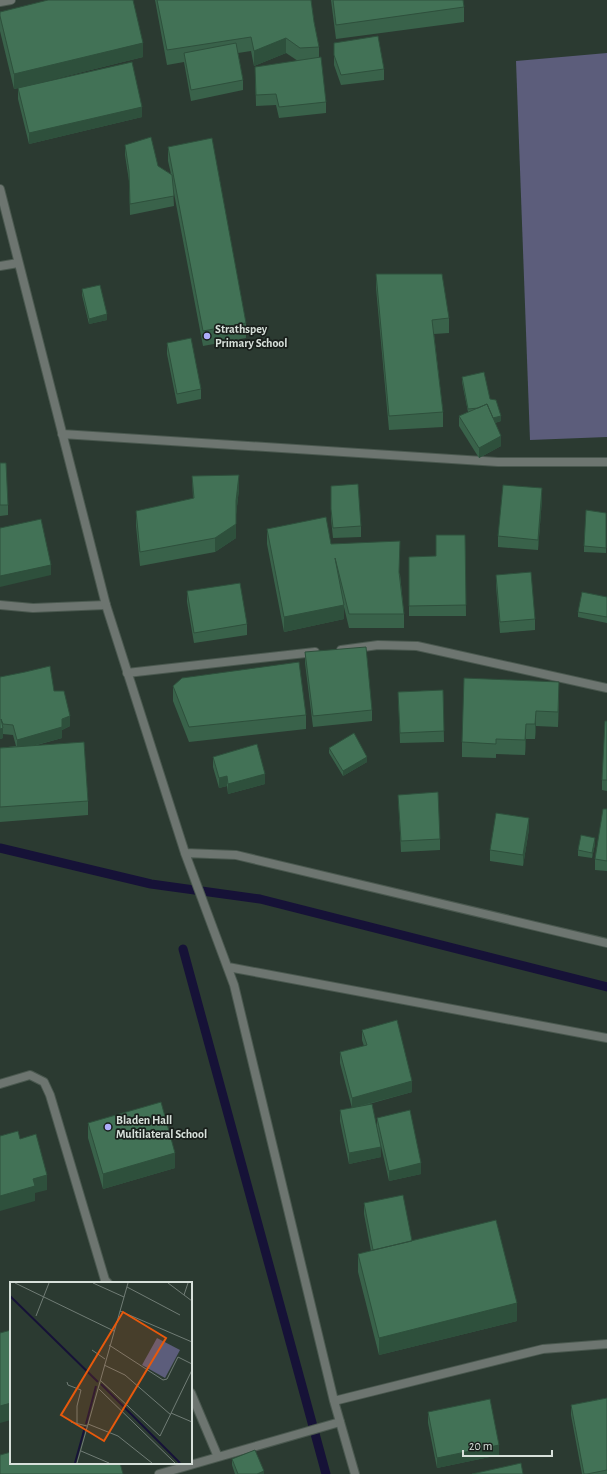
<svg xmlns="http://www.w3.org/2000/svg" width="607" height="1474" viewBox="0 0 607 1474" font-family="'Alegreya Sans',sans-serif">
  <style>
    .green { fill: #5c5d7b }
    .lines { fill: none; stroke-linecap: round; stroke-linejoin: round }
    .stream { stroke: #161237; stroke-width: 9 }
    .service-casing { stroke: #4a584f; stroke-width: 10 }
    .minor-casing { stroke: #4a584f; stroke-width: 10 }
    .service { stroke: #6d7570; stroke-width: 8 }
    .minor { stroke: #6d7570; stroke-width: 8 }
    .wall { fill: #39624a }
    .shaded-wall { fill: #2e503c }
    .building { fill: #427256; stroke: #2e503c }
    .poi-dot { fill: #aeaefb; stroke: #191f1b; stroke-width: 1.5 }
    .labels { text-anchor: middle; stroke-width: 3.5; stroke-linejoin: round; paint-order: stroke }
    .poi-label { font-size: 12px; font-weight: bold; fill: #d7e0da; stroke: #191f1b; text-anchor: start }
    .inset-river { fill: none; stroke: #161237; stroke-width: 2 }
    .inset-road { fill: none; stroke: #707c75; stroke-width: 1 }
    .view { fill: #e8590c; fill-opacity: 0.15; stroke: #e8590c; stroke-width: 2 }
    .inset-edge { fill: none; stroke: #d7e0da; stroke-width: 2 }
  </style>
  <rect width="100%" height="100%" fill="#2b3a31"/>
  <path class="green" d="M607 53V437L530 440 516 61Z"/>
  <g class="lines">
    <path class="stream" d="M0 848 151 884 260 899 607 987
      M183 949 326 1474"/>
    <g class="service-casing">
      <path id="service" d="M0 605 33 608 106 605
        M0 1084 30 1075 44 1082 50 1095 105 1280 108 1283
        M191 1393 218 1457
        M159 1474 340 1422"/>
    </g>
    <g class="minor-casing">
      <path id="minor" d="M0 2 11 0
        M0 189 106 605 185 853 234 985 334 1401 355 1474
        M0 266 18 263
        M62 434 498 462H607
        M341 650 378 645 417 646 607 688
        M127 673 315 652
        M185 853 236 855 607 943
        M228 967 607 1038
        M334 1401 543 1349 607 1344"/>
    </g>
    <use href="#service" class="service"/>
    <use href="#minor" class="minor"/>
  </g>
  <path class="wall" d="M155 0H311L314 22 319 47V57L326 102V113L279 118 276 105 256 106 255 67 298 61 286 53 254 66 251 51 238 53 243 80V90L191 101 184 62 167 65Z
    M331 0H463L464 7V22L336 39Z
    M0 16 143 57 14 89 0 31Z
    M334 43 384 69V80L341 85 334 65Z
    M18 88 142 117 29 144 18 99Z
    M125 145 158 166 171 174 168 161V147L246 323V338L203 346 173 188 174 206 130 215 129 181 125 155Z
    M376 274 449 318V333L434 334 443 412V427L389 430 376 288Z
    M82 289 107 320 89 324 82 295Z
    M167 343 201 389V399L177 404 167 354Z
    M462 377 490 399 501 421 495 423 501 446 479 458 459 426V416L468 412 462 382Z
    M0 463 8 505V515L0 516Z
    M192 476 239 489 236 515V538L215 552 140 566 136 526V511L193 499Z
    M331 486 361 526V537L333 538 331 519Z
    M542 499 538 550 498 547V536Z
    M606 513V553L584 552V546Z
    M267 529 331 544 400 574 404 614V628H349L344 607V619L284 632 267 544Z
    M465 535 466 616H409V557L436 556Z
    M496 575 535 619V630L500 633 496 586Z
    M187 591 247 624V635L194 643 187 602Z
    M607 597V623L578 617V612Z
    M305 652 372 710V721L313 727 305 663Z
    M0 677 54 691 70 726 62 730V738L37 745 88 801V815L0 822V748L16 746 13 735 3 734V738L0 739Z
    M173 686 306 715V729L189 742 173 701Z
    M443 690 444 742 400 743 398 692Z
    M559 696 558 727 536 726 535 739H526L525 755 496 754V758L462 757V742Z
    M607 721V791L602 790V780Z
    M329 748 367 762 343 776 329 753Z
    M213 757 265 784 228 794 227 786 219 788 213 767Z
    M398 795 440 839V850L401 852Z
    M607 809V871L595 870V859Z
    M529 829 523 866 490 861V850Z
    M595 844 592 858 578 856V850Z
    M362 1030 412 1092 362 1106 381 1157 349 1164 340 1121V1110L352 1108 340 1063V1052L364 1046 362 1040Z
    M377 1118 421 1174 389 1181 377 1128Z
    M88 1123 175 1168 103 1189 88 1138Z
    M364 1203 412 1241 517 1321 379 1355 358 1272V1254L371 1251 364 1214Z
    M607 1398V1474H582L571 1415V1405Z
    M428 1412 499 1455 437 1468 428 1423Z
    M232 1459 264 1474H235L232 1465Z"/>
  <path class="shaded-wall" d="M286 38V53L254 66V51Z
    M143 43V57L14 89V74Z
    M142 107V117L29 144V133Z
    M107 314V320L89 324V319Z
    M501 416V421L491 424V419Z
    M501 436V446L479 458V448Z
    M239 475V489L236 515V501Z
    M542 488V499L538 550V540Z
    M236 524V538L215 552V538Z
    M51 565V575L0 587V576Z
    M344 605V619L284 632V617Z
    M559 682V696L558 727V712Z
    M536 711V726L535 739V724Z
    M70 716V726L62 730V738L17 750V740Z
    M526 724V739L525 755V740Z
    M3 728V738L0 739V729Z
    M367 757V762L343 776V771Z
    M265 774V784L228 794V784Z
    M227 776V786L219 788V778Z
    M529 818V829L523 866V855Z
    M595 838V844L592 858V853Z
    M412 1081V1092L352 1108V1098Z
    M381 1147V1157L349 1164V1153Z
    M175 1153V1168L103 1189V1174Z
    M421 1163V1174L389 1181V1171Z
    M47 1175V1190L35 1193V1201L0 1211V1196L33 1179Z
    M517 1303V1321L379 1355V1338Z
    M11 1403V1420L0 1423V1406Z
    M499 1445V1455L437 1468V1458Z
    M264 1471V1474H257Z"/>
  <path class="building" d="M48 0H133L143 43 14 74 0 16V12Z
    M157 0H311L314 22 319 47 300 48 286 38 254 51 251 37 167 50Z
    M333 0H463L464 7 336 25Z
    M378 36 384 69 341 75 334 55V43Z
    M236 43 243 80 191 90 184 53Z
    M321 57 326 102 279 107 276 94 256 95 255 67Z
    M132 62 142 107 29 133 18 88Z
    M151 137 158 166 172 175 174 196 130 204 129 171 125 145Z
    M212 138 246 323 203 331 168 147Z
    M376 274H442L449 318 432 320 443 412 389 416Z
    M100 285 107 314 89 319 82 289Z
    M191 338 201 389 177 394 167 343Z
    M484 372 490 399 496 400 501 416 493 418 487 404 478 408 468 409 462 377Z
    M487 404 501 436 479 448 459 416Z
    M0 463H6L8 505H0Z
    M239 475 236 501V524L215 538 140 552 136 511 194 498 192 476Z
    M358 484 361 526 333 528 331 509V486Z
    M503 485 542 488 538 540 498 536Z
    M586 510 606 513V548L584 546Z
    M326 517 331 544 400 541 399 572 404 614H349L335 558 344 605 284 617 267 529Z
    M41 519 51 565 0 576V528Z
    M436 535H465L466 605 409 606V557L436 556Z
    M531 572 535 619 500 622 496 575Z
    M240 583 247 624 194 633 187 591Z
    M582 592 607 597V617L578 612Z
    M366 647 372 710 313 716 305 652Z
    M299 662 306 715 189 727 173 686 182 678Z
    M50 666 54 691H64L70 716 62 719V727L17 740 13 725 3 724 1 719 3 728 0 729V677L25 672Z
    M464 678 559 682 558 712 536 711 535 724H526L525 740 496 739V744L462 742Z
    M443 690 444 731 400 733 398 692Z
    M605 721H607V780H602Z
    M354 733 367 757 343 771 329 748Z
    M84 742 88 801 0 807V748Z
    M257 744 265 774 228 784 227 776 219 778 213 757Z
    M438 792 440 839 401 841 398 795Z
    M603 809H607V861L595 859Z
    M496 813 529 818 523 855 490 850Z
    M581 835 595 838 592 853 578 850Z
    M397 1020 412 1081 352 1098 340 1052 367 1045 362 1030Z
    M161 1102 175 1153 103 1174 88 1123Z
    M372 1104 381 1147 349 1153 340 1110Z
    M410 1110 421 1163 389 1171 377 1118Z
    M18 1131 20 1139 36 1134 47 1175 33 1179 35 1186 0 1196V1136Z
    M403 1195 412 1241 373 1250 364 1203Z
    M496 1220 517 1303 379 1338 358 1254Z
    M11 1330V1403L0 1406V1333Z
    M607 1398V1470L587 1474H584L571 1405Z
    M490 1399 499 1445 437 1458 428 1412Z
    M255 1450 264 1471 257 1474H238L232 1459Z
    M11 1452V1463H120L123 1474H0V1455Z
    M521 1463 523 1474H472Z"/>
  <g class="poi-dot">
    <circle cx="207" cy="336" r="4"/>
    <circle cx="108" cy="1127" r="4"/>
  </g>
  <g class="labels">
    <g class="poi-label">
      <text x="215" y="333">Strathspey<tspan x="215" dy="14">Primary School</tspan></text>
      <text x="116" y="1124">Bladen Hall<tspan x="116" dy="14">Multilateral School</tspan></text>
    </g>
  </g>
  <g transform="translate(10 1282)">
    <rect width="182" height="182" fill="#2b3a31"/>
    <path d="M147 56 170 68 155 96 132 83Z" fill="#5c5d7b"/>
    <path class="inset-river" d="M0 14 88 100M91 102 170 181M76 142 86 104M65 181 75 145"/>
    <path class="inset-road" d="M5 1 104 49M83 1 114 15M158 1 182 19M117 5 170 33M174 13 178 1M110 29 182 60M26 34 39 1M99 63 153 98 157 97 168 75 182 82M82 68 95 77M94 83 115 93 161 133M90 98 150 154 182 88M57 100 58 103 71 108 67 124V141M89 107 165 181M161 131 182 140M61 140 77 144M78 142 108 154 142 181M71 169 99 181M67 181 118 1"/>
    <path class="view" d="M113 30 156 56 94 159 51 133Z"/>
    <rect width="182" height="182" class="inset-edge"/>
  </g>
  <path d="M463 1450v6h89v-6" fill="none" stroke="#d7e0da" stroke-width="2"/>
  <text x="469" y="1450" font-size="12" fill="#d7e0da" stroke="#191f1b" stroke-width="3" paint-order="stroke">20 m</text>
</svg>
